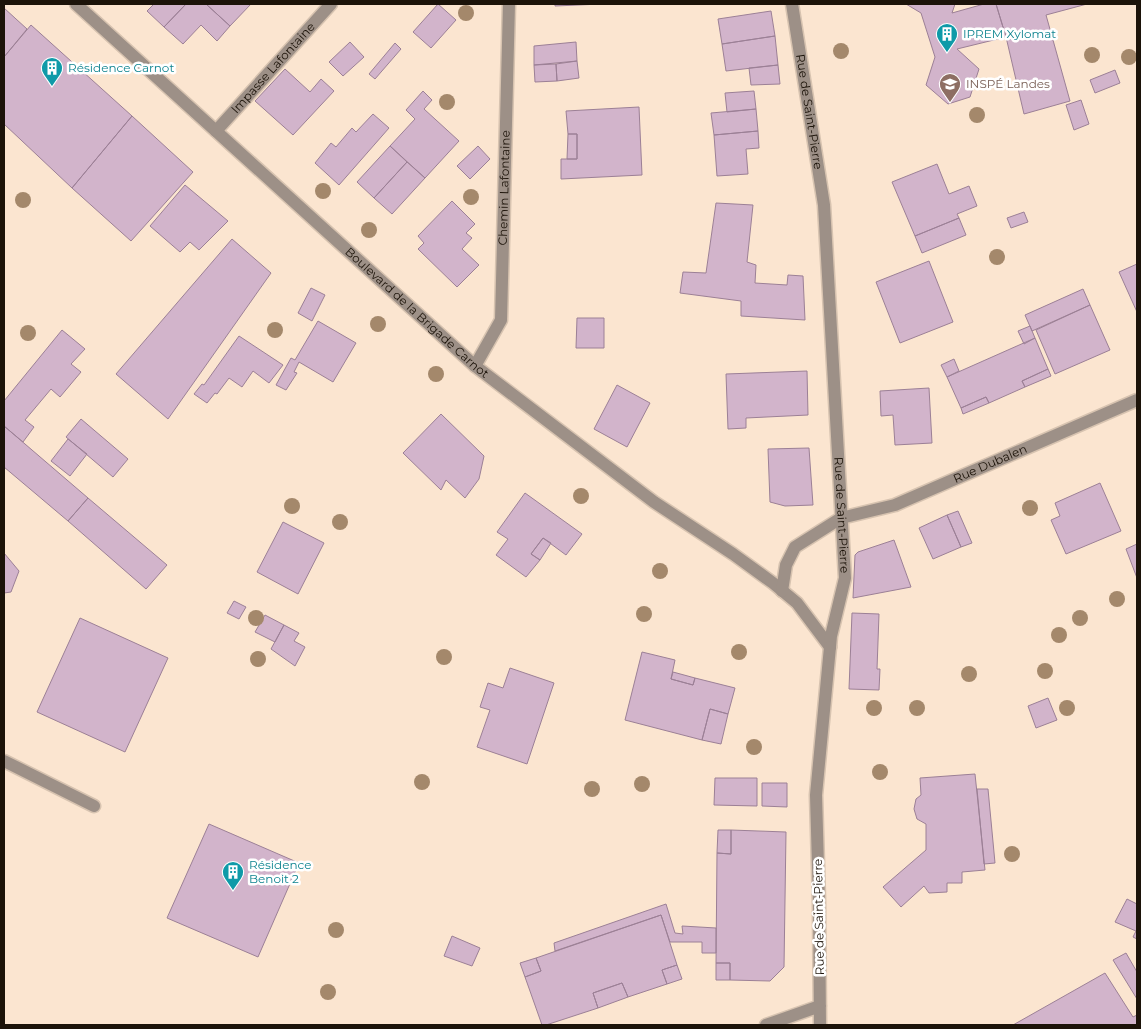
<svg xmlns="http://www.w3.org/2000/svg" width="1141" height="1029" viewBox="0 0 1141 1029" font-family="Montserrat,sans-serif">
  <style>
    .building { fill: #d2b4cb; stroke: #9c8096 }
    .lines { fill: none; stroke-linecap: round; stroke-linejoin: round }
    .minor-casing { stroke: #d7c3b0; stroke-width: 15 }
    .tertiary-casing { stroke: #d7c3b0; stroke-width: 15 }
    .minor { stroke: #9d9087; stroke-width: 12 }
    .tertiary { stroke: #9d9087; stroke-width: 12 }
    .tree { fill: #a4886b }
    .labels { text-anchor: middle; stroke-width: 5; stroke-linejoin: round; paint-order: stroke }
    .culture-label { font-size: 12px; fill: #0d838f; stroke: #fff; text-anchor: start }
    .street-label { font-size: 12px; fill: #1c1309; stroke: #fff }
    .education-label { font-size: 12px; fill: #785e54; stroke: #fff; text-anchor: start }
  </style>
  <rect width="100%" height="100%" fill="#fbe5d0"/>
  <path class="building" d="M154 4H186L164 27 147 11Z
    M186 4H206L230 26 217 41 201 25 183 44 164 27Z
    M206 4H251L230 26Z
    M438 4 456 20 431 48 413 32Z
    M555 4H601L555 6Z
    M906 4H955L952 13 984 4H996L1006 37 957 49 979 69 970 97 948 104 926 85 935 57 921 13Z
    M996 4H1087L1046 15 1070 101 1024 114 1006 37Z
    M4 8 27 29 4 57Z
    M771 11 775 36 722 44 718 19Z
    M31 25 132 116 72 188 4 124V57Z
    M775 36 778 65 726 71 722 44Z
    M350 42 364 57 343 76 329 62Z
    M576 42 577 61 534 65V46Z
    M395 43 401 49 375 79 369 74Z
    M577 61 579 78 557 81 556 64Z
    M556 64 557 81 535 82 534 65Z
    M778 65 780 84 751 85 749 68Z
    M285 69 310 92 321 79 334 91 293 135 255 101Z
    M1115 70 1120 83 1095 93 1090 80Z
    M423 91 432 100 424 109 459 141 425 178 390 146 415 119 406 110Z
    M754 91 756 109 727 112 725 93Z
    M1081 100 1089 124 1074 130 1066 105Z
    M639 107 642 175 561 179V159H577V134H568L566 111Z
    M756 109 758 131 714 135 711 113Z
    M373 114 389 128 339 185 315 163 331 143 336 147 352 128 356 132Z
    M132 116 193 172 131 241 72 188Z
    M758 131 759 148 746 149 748 174 717 176 714 135Z
    M568 134H577V159H567Z
    M390 146 407 162 374 198 357 182Z
    M478 146 490 159 470 179 457 166Z
    M407 162 425 178 392 214 374 198Z
    M937 164 949 194 969 186 977 206 957 214 959 218 915 236 892 182Z
    M185 185 228 221 199 250 190 242 180 252 150 226Z
    M452 201 475 224 466 233 472 238 462 249 479 265 457 287 418 249 424 243 418 236Z
    M716 203 753 205 747 262 756 265 755 283 787 285 788 275 803 276 805 320 741 316V301L680 293 683 272 706 273Z
    M1024 212 1028 222 1011 228 1007 218Z
    M959 218 966 235 922 253 915 236Z
    M232 239 271 273 168 419 116 374Z
    M929 261 953 322 900 343 876 282Z
    M1137 264V312L1119 272Z
    M311 288 325 295 312 321 298 313Z
    M1083 289 1090 305 1032 331 1025 315Z
    M1090 305 1110 350 1055 374 1036 330Z
    M577 318H604V348H576Z
    M318 321 356 343 333 382 299 362 294 372 297 373 286 390 276 385 291 358 295 360Z
    M1030 326 1035 338 1024 344 1018 331Z
    M62 330 85 349 71 364 81 372 60 397 51 389 25 420 34 427 23 442 4 426V401Z
    M239 336 283 365 269 383 253 371 242 387 229 378 217 394 215 393 207 403 194 394 202 384 204 385Z
    M1035 338 1048 369 1022 381 1025 387 989 403 986 397 961 408 947 377Z
    M954 359 959 371 947 377 941 365Z
    M1048 369 1051 376 1025 387 1022 381Z
    M807 371 808 415 746 418V428L728 429 726 374Z
    M617 385 650 403 627 447 594 429Z
    M929 388 932 443 895 445 893 415 881 416 880 391Z
    M986 397 989 403 963 414 961 408Z
    M441 414 484 456 479 479 465 498 446 480 441 490 403 453Z
    M81 419 128 459 113 477 66 437Z
    M4 426 88 498 68 521 4 467Z
    M68 439 87 454 70 476 51 461Z
    M809 448 813 505 785 506 770 502 768 449Z
    M1100 483 1121 531 1066 554 1051 520 1060 516 1055 503Z
    M525 493 582 534 566 555 543 538 531 554 540 560 526 577 496 555 508 539 497 532Z
    M88 498 167 565 146 589 68 521Z
    M958 511 972 543 961 547 947 515Z
    M947 515 961 547 933 559 919 528Z
    M283 522 324 543 298 594 257 572Z
    M543 538 551 543 540 560 531 554Z
    M894 540 911 587 853 598 855 555 858 552Z
    M1137 544V578L1126 549Z
    M4 553 19 571 11 592 4 593Z
    M234 601 246 607 239 619 227 613Z
    M852 613 879 614 877 669H880L879 690 849 689Z
    M265 615 284 625 275 642 255 632Z
    M80 618 168 658 125 752 37 712Z
    M284 625 299 633 294 641 305 647 295 666 271 649Z
    M642 652 675 660 671 679 693 685 695 678 735 688 728 714 710 709 702 740 625 720Z
    M510 668 554 683 527 764 477 747 490 710 480 707 488 683 503 688Z
    M673 672 695 678 693 685 671 679Z
    M1048 698 1057 720 1036 728 1028 706Z
    M710 709 728 714 721 744 702 740Z
    M975 774 985 870 962 872V883H947V892L929 893 924 886 901 907 883 887 926 850V824L917 819 914 809 916 799 921 795 920 778Z
    M715 778H757V806L714 805Z
    M762 783H787V807L762 806Z
    M977 789H988L995 863 984 864Z
    M209 824 299 863 258 957 167 918Z
    M718 830H731V854L717 853Z
    M731 830 786 832 784 967 770 981 730 980V963H716L717 853 731 854Z
    M1127 899 1137 904V939L1133 937 1136 931 1115 922Z
    M666 904 675 933 683 934 682 926 716 928V953H702V942H670L661 915 555 951 554 943Z
    M661 915 677 965 662 970 667 984 628 997 622 983 593 993 598 1008 546 1025H542L525 977 541 971 536 958Z
    M452 936 480 948 472 966 444 956Z
    M1126 953 1137 972V999L1113 960Z
    M536 958 541 971 525 977 520 963Z
    M716 963H730V980H716Z
    M677 965 682 979 667 984 662 970Z
    M1105 973 1133 1017 1137 1015V1025H1013Z
    M622 983 628 997 598 1008 593 993Z"/>
  <g class="lines">
    <g class="minor-casing">
      <g id="minor">
        <path id="s1" d="M76 4 475 366 654 502 733 554 773 583 797 603 830 647"/>
        <path id="s2" d="M792 4 824 205 845 578 831 636 830 647"/>
        <path id="s3" d="M216 131 331 4"/>
        <path id="s4" d="M475 366 501 320 509 4"/>
        <path id="s5" d="M782 591 786 565 795 547 841 518 895 505 1137 400"/>
        <path d="M4 761 94 806"/>
      </g>
    </g>
    <g class="tertiary-casing">
      <path id="tertiary" d="M766 1025 820 1006
        M820 1025 819 902 816 795 830 647"/>
    </g>
    <use href="#minor" class="minor"/>
    <use href="#tertiary" class="tertiary"/>
  </g>
  <g class="tree">
    <circle cx="466" cy="13" r="8"/>
    <circle cx="841" cy="51" r="8"/>
    <circle cx="1092" cy="55" r="8"/>
    <circle cx="1129" cy="57" r="8"/>
    <circle cx="447" cy="102" r="8"/>
    <circle cx="977" cy="115" r="8"/>
    <circle cx="323" cy="191" r="8"/>
    <circle cx="471" cy="197" r="8"/>
    <circle cx="23" cy="200" r="8"/>
    <circle cx="369" cy="230" r="8"/>
    <circle cx="997" cy="257" r="8"/>
    <circle cx="378" cy="324" r="8"/>
    <circle cx="275" cy="330" r="8"/>
    <circle cx="28" cy="333" r="8"/>
    <circle cx="436" cy="374" r="8"/>
    <circle cx="581" cy="496" r="8"/>
    <circle cx="292" cy="506" r="8"/>
    <circle cx="1030" cy="508" r="8"/>
    <circle cx="340" cy="522" r="8"/>
    <circle cx="660" cy="571" r="8"/>
    <circle cx="1117" cy="599" r="8"/>
    <circle cx="644" cy="614" r="8"/>
    <circle cx="256" cy="618" r="8"/>
    <circle cx="1080" cy="618" r="8"/>
    <circle cx="1059" cy="635" r="8"/>
    <circle cx="739" cy="652" r="8"/>
    <circle cx="444" cy="657" r="8"/>
    <circle cx="258" cy="659" r="8"/>
    <circle cx="1045" cy="671" r="8"/>
    <circle cx="969" cy="674" r="8"/>
    <circle cx="874" cy="708" r="8"/>
    <circle cx="917" cy="708" r="8"/>
    <circle cx="1067" cy="708" r="8"/>
    <circle cx="754" cy="747" r="8"/>
    <circle cx="880" cy="772" r="8"/>
    <circle cx="422" cy="782" r="8"/>
    <circle cx="642" cy="784" r="8"/>
    <circle cx="592" cy="789" r="8"/>
    <circle cx="1012" cy="854" r="8"/>
    <circle cx="336" cy="930" r="8"/>
    <circle cx="328" cy="992" r="8"/>
  </g>
  <defs>
    <g id="building-pin" transform="scale(1.125)"><path d="M0 17L-7.5 6A9.5 9.5 0 1 1 7.5 6Z" fill="#0f9aa8" stroke="#fff"/><path d="M-4-6H4V6H1V3H-1V6H-4ZM-2.5-4.3h1.7v1.8h-1.7ZM.8-4.3h1.7v1.8H.8ZM-2.5-1h1.7V.8h-1.7ZM.8-1h1.7V.8H.8Z" fill="#fff"/></g>
    <g id="university-pin" transform="scale(1.125)"><path d="M0 17L-7.5 6A9.5 9.5 0 1 1 7.5 6Z" fill="#8d6e63" stroke="#fff"/><path d="M0-5L7-2L0 1L-7-2ZM-4 1L0 2.5L4 1V4Q0 6-4 4Z" fill="#fff"/></g>
  </defs>
  <g fill-rule="evenodd">
    <use href="#building-pin" x="947" y="34"/>
    <use href="#building-pin" x="52" y="68"/>
    <use href="#university-pin" x="950" y="84"/>
    <use href="#building-pin" x="233" y="872"/>
  </g>
  <g class="labels">
    <g class="culture-label">
      <text x="963" y="38">IPREM Xylomat</text>
      <text x="68" y="72">Résidence Carnot</text>
      <text x="249" y="869">Résidence<tspan x="249" dy="14">Benoit 2</tspan></text>
    </g>
    <g class="street-label">
      <text dy="4" stroke="none"><textPath href="#s3" startOffset="85">Impasse Lafontaine</textPath></text>
      <text dy="4" stroke="none"><textPath href="#s2" startOffset="109">Rue de Saint-Pierre</textPath></text>
      <text dy="4" stroke="none"><textPath href="#s4" startOffset="185">Chemin Lafontaine</textPath></text>
      <text dy="4" stroke="none"><textPath href="#s1" startOffset="460">Boulevard de la Brigade Carnot</textPath></text>
      <text dy="4" stroke="none"><textPath href="#s5" startOffset="260">Rue Dubalen</textPath></text>
      <text dy="4" stroke="none"><textPath href="#s2" startOffset="514">Rue de Saint-Pierre</textPath></text>
      <text transform="translate(819 917) rotate(-91)" y="4">Rue de Saint-Pierre</text>
    </g>
    <g class="education-label">
      <text x="966" y="88">INSPÉ Landes</text>
    </g>
  </g>
  <rect width="1141" height="1029" fill="none" stroke="#1c1309" stroke-width="10"/>
</svg>
